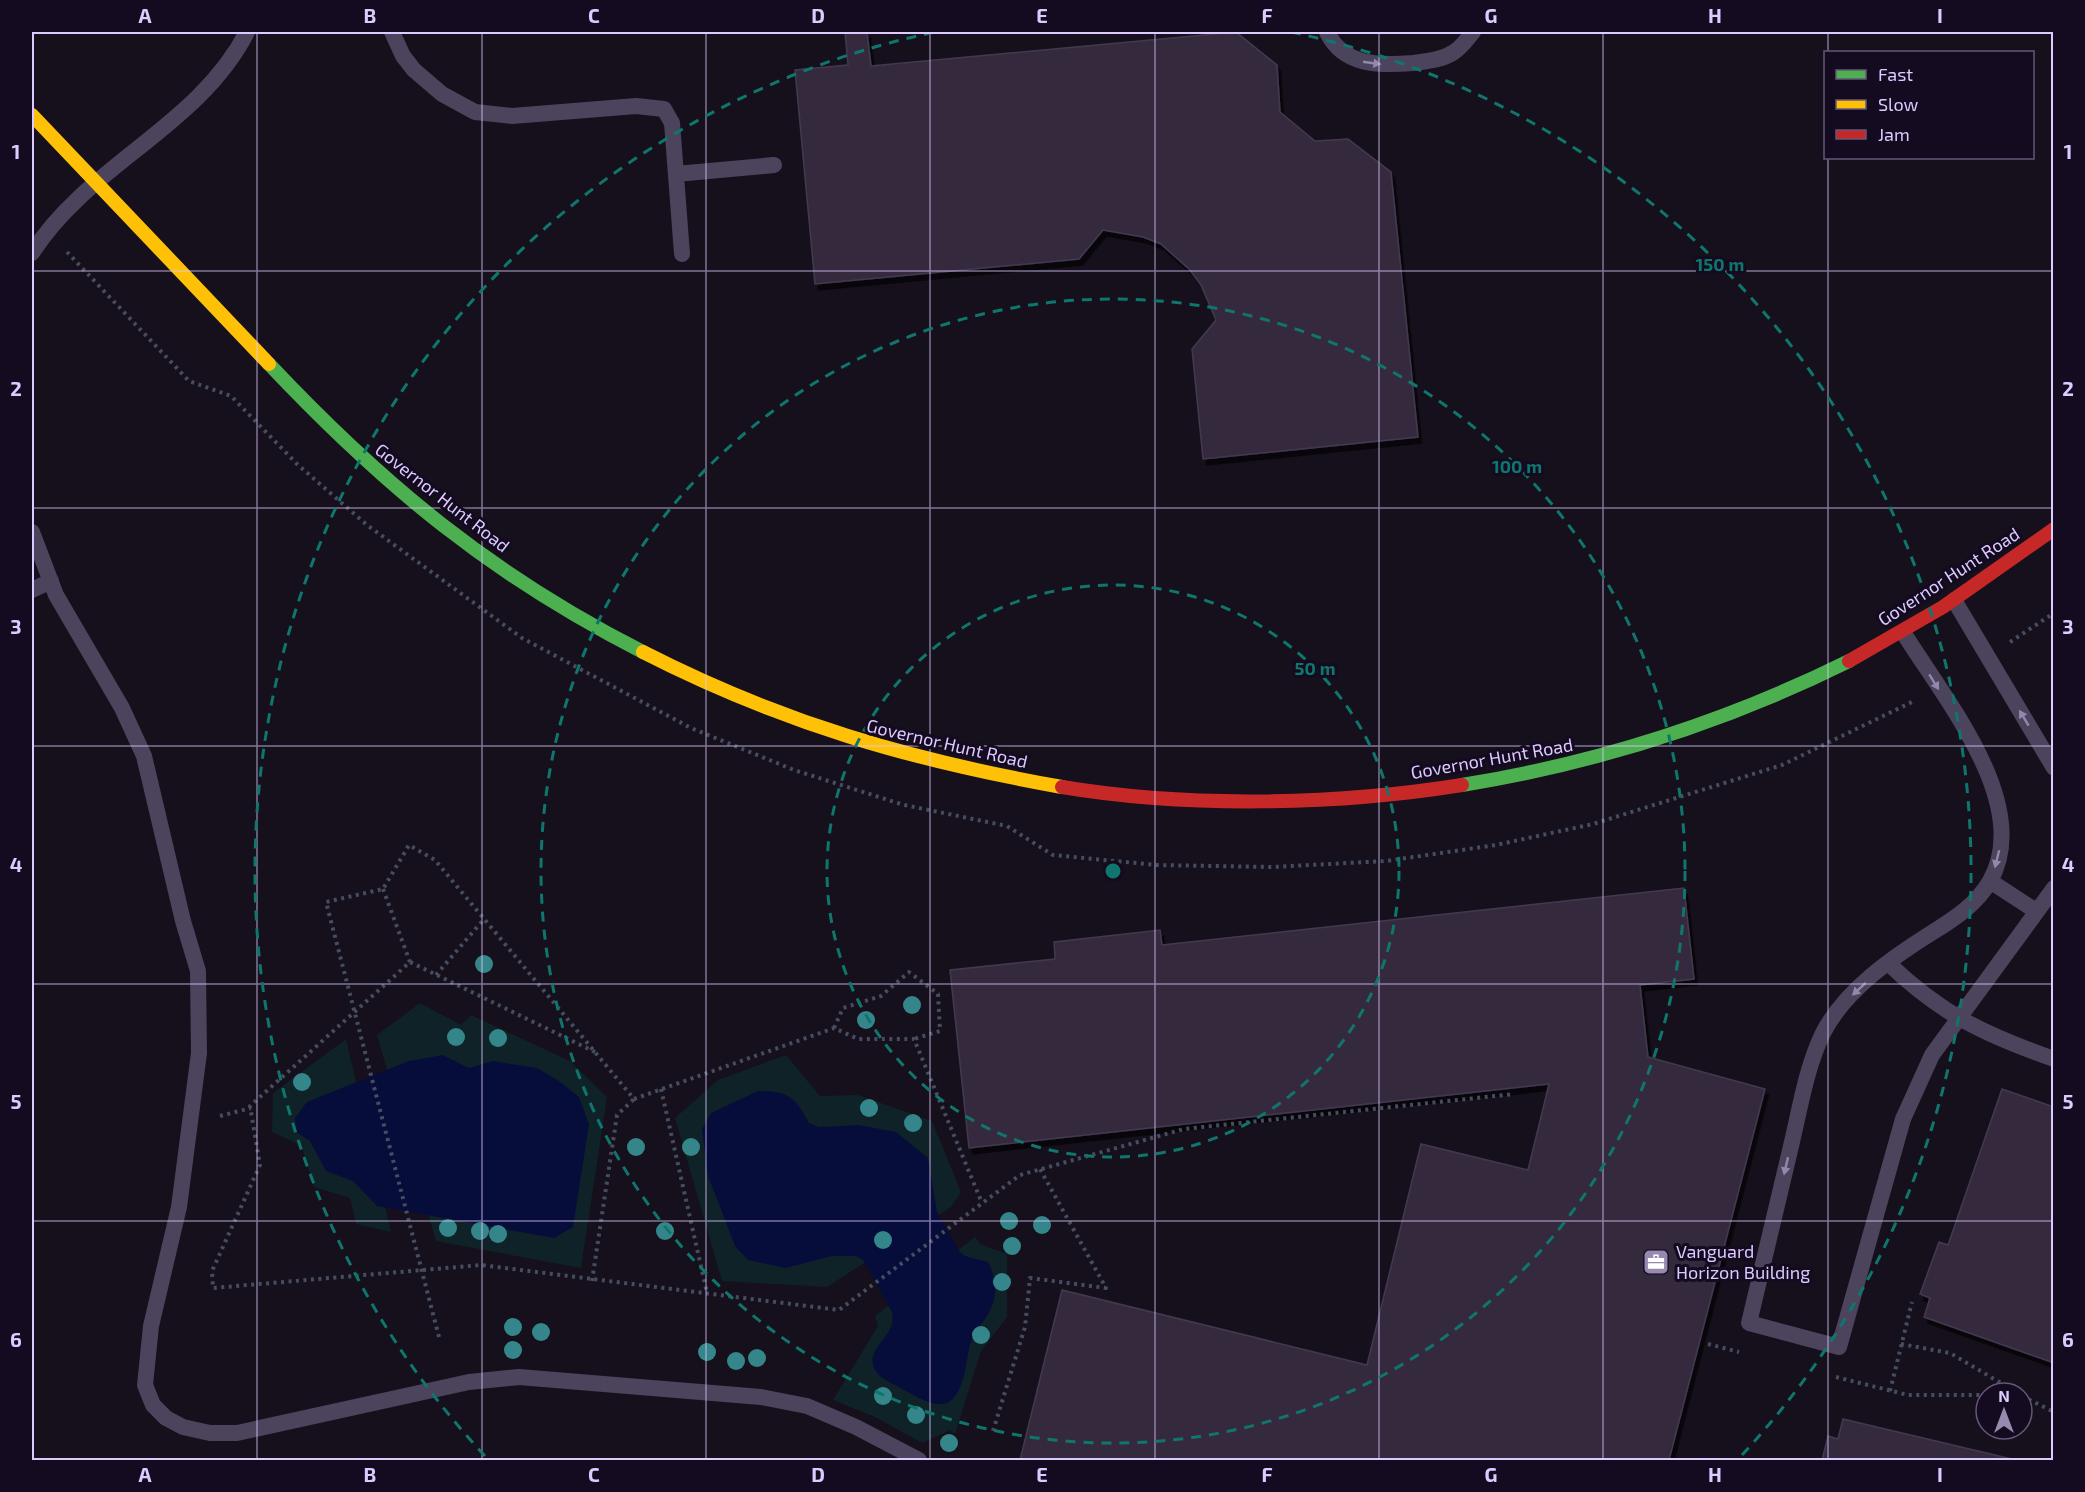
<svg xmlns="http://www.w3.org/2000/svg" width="2085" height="1492" viewBox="0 0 2085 1492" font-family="'Exo 2',sans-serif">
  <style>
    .green { fill: #0f2228 }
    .water { fill: #070d3b }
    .building { fill: #342c3e; stroke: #433950; stroke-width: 1.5; filter: url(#shadow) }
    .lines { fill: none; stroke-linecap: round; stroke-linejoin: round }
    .path { stroke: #464d60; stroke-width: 4; stroke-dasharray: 3 4.5; stroke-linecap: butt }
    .lane { stroke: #4b445c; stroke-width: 16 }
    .fast { stroke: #4caf50; stroke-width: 14 }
    .slow { stroke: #ffc107; stroke-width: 14 }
    .jam { stroke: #c62828; stroke-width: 14 }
    .tree { fill: #35868a }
    .oneway { fill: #9487ae }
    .grid { fill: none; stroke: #ddcaff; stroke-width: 1.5; stroke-opacity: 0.55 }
    .ring { fill: none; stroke: #0f766e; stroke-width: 3; stroke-dasharray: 10 8 }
    .labels { text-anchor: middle; stroke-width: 6; stroke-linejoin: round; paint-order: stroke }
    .street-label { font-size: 18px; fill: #ddcaff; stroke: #140b20 }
    .poi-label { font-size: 18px; fill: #ddcaff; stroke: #140b20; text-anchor: start }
    .centre { fill: #0f766e; stroke: #140b20; stroke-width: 3 }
    .ring-label { font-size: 18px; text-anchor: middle; font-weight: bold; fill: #0f766e; stroke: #140b20; stroke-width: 6; stroke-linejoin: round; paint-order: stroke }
    .neatline { fill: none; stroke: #ddcaff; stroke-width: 2 }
    .grid-label { font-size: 20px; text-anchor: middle; font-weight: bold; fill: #ddcaff }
  </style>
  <defs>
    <filter id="shadow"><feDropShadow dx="3.5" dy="6" stdDeviation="0" flood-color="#0009"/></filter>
  </defs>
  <rect width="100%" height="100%" fill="#15101b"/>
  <path class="green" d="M420 1003 461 1025 471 1015 570 1061 607 1097 581 1268 436 1241 377 1035Z
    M346 1039 391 1232 356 1224 350 1198 314 1187 301 1145 272 1132 273 1093Z
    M786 1055 820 1096 858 1095 932 1121 961 1192 951 1207 827 1287 722 1281 675 1118 718 1080Z
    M975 1237 980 1244 1007 1254V1317L981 1351 955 1434 950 1430 922 1443 875 1417 833 1400 878 1326 875 1316Z"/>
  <path class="water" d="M443 1055 469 1068 493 1061 537 1068 559 1081 579 1097 589 1124 573 1227 554 1238 377 1206 353 1181 326 1171 310 1141 296 1132 295 1118 307 1102 409 1061Z
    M758 1091C788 1091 795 1096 809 1123L819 1127 859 1125 896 1132 928 1158 937 1212 959 1251 965 1256 988 1262C995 1274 998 1291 992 1306 987 1320 974 1330 970 1345 966 1361 964 1396 947 1403 933 1408 916 1396 904 1390 893 1383 877 1379 873 1365 868 1346 897 1336 892 1312L863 1260 856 1256H832L786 1268 748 1260 735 1246 708 1176 702 1129 711 1113Z"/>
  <path class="building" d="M845 32H867L871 66 1236 32 1277 65 1280 112 1315 141 1348 139 1391 172 1418 437 1203 459 1192 349 1216 320 1201 285 1190 270 1161 244 1143 237 1103 230 1079 259 815 284 795 70 848 65Z
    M1684 888 1694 979 1640 985 1648 1057 1765 1089 1669 1460H1020L1062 1290 1367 1365 1421 1144 1528 1170 1549 1084 969 1148 950 970 1055 959 1054 942 1160 930 1162 945Z
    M2002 1089 2054 1107V1363L1924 1317 1930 1298 1920 1294 1939 1242 1948 1245Z
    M1843 1419 2016 1460H1822L1828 1436 1838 1439Z"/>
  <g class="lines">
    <path class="path" d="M67 252 189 381 231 396 297 464 367 525 522 638 691 728 794 770 904 805 1007 826 1053 855 1156 865 1272 867 1386 861 1496 845 1593 824 1782 765 1914 701
      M2010 642 2054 613
      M383 889 410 962
      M436 975 484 919
      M834 1028 843 1008 881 996 909 972 938 994 940 1031 914 1039
      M595 1052 410 962 250 1106 260 1165 212 1271 213 1288 481 1265 839 1310 1020 1175 1184 1129 1514 1094
      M661 1089 707 1293
      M220 1116 251 1108
      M592 1281 617 1115 634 1099
      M439 1337 326 902 383 889 409 845 435 860 634 1099 834 1028 858 1039H914L982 1203
      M1708 1344 1739 1352
      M1901 1344 1950 1353 2018 1393
      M1836 1377 1908 1395H1986
      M1890 1391 1912 1302
      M2022 1396 2054 1412
      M993 1431 1025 1327 1030 1278 1106 1288 1040 1169"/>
    <path class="lane" d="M392 32 403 56 414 70 442 94 475 112 512 116 636 106 664 109 672 123 682 254
      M1327 32C1343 66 1380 66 1413 63 1427 61 1442 60 1454 52 1462 47 1467 39 1473 32
      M676 174 774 165
      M32 253C88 165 199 126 247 32
      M32 532 56 595 122 708 144 756 183 921 198 971 199 1053 179 1207 151 1326 145 1385 153 1405 166 1418 183 1427 210 1433H237L469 1382 519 1377 761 1397 807 1406 856 1427 919 1460
      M32 590 51 581
      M1954 600 2054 768
      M1903 632C1942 696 2034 804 1990 881 1977 904 1954 919 1933 932 1893 957 1845 990 1823 1033 1806 1068 1800 1109 1791 1146 1777 1205 1763 1264 1749 1323L1839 1347 1903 1119 1932 1055 2054 888
      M1990 881 2036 911
      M1888 963C1941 1014 1985 1035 2054 1059"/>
    <path class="fast" d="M269 364C385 487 492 575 643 652
      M1462 785C1598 763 1726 722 1849 661"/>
    <path class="slow" d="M32 115 269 364
      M643 652C782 723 910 760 1062 787"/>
    <path class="jam" d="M1849 661 1943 607 2054 529
      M1062 787C1188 808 1337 805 1462 785"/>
  </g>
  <g class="tree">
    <circle cx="484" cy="964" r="9"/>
    <circle cx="912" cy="1005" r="9"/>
    <circle cx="866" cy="1020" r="9"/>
    <circle cx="456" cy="1037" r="9"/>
    <circle cx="498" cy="1038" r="9"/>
    <circle cx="302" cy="1082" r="9"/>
    <circle cx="869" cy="1108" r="9"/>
    <circle cx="913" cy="1123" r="9"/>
    <circle cx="636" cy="1147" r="9"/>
    <circle cx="691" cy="1147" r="9"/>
    <circle cx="1009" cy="1221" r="9"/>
    <circle cx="1042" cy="1225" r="9"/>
    <circle cx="448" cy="1228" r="9"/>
    <circle cx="480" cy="1231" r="9"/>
    <circle cx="665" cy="1231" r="9"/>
    <circle cx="498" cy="1234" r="9"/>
    <circle cx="883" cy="1240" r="9"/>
    <circle cx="1012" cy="1246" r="9"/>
    <circle cx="1002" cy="1282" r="9"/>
    <circle cx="513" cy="1327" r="9"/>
    <circle cx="541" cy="1332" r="9"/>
    <circle cx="981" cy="1335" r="9"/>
    <circle cx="513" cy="1350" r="9"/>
    <circle cx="707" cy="1352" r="9"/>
    <circle cx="757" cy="1358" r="9"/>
    <circle cx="736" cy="1361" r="9"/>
    <circle cx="883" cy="1396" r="9"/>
    <circle cx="916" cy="1415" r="9"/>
    <circle cx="949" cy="1443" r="9"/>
  </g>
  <defs><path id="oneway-solid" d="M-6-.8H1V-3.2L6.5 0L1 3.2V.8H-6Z" transform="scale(1.5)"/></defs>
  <g class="oneway">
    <use href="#oneway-solid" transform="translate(1372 63) rotate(8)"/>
    <use href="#oneway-solid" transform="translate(1934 682) rotate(58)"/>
    <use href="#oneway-solid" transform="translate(2024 718) rotate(-121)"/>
    <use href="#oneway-solid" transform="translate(1997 859) rotate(104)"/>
    <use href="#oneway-solid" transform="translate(1859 989) rotate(137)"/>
    <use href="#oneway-solid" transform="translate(1786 1166) rotate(103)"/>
  </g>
  <path class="grid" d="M257 32V1460M482 32V1460M706 32V1460M930 32V1460M1155 32V1460M1379 32V1460M1603 32V1460M1828 32V52M1828 158V1460M32 271H2054M32 508H2054M32 746H2054M32 984H2054M32 1221H2054"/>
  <g class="ring">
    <circle cx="1113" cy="871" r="286"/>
    <circle cx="1113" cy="871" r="572"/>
    <path d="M485 1456A858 858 0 0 1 935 32M1291 32A858 858 0 0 1 1741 1456"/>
  </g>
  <defs>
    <g id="office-square" transform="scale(1.35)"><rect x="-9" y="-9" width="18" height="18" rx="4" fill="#9789af" stroke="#140b20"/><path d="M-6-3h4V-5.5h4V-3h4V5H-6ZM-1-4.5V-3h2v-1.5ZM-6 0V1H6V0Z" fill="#fff"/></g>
  </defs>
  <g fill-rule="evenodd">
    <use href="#office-square" x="1656" y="1262"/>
  </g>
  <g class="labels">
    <g class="street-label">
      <text transform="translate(442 498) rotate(38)" y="6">Governor Hunt Road</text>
      <text transform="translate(1949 577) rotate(-33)" y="6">Governor Hunt Road</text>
      <text transform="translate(947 744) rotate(13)" y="6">Governor Hunt Road</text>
      <text transform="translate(1492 759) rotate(-10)" y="6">Governor Hunt Road</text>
    </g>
    <g class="poi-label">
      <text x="1676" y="1258">Vanguard<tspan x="1676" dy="21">Horizon Building</tspan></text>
    </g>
  </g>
  <circle cx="1113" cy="871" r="9" class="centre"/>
  <g class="ring-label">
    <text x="1720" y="271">150 m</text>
    <text x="1517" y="473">100 m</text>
    <text x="1315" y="675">50 m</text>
  </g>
  <rect width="2085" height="1492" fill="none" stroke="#140b20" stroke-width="66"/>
  <rect x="1824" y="51" width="210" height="108" fill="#140b20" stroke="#645779" stroke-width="1.5"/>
  <rect x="1836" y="70" width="30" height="9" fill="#4caf50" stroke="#645779" stroke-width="1.5"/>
  <text x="1878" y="81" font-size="18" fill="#ddcaff">Fast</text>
  <rect x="1836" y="100" width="30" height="9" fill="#ffc107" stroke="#645779" stroke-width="1.5"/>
  <text x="1878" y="111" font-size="18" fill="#ddcaff">Slow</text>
  <rect x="1836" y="130" width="30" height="9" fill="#c62828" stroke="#645779" stroke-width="1.5"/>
  <text x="1878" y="141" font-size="18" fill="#ddcaff">Jam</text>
  <g transform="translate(2004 1411)"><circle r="28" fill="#140b20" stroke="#645779" stroke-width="1.5"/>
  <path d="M0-4.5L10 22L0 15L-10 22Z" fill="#9789af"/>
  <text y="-9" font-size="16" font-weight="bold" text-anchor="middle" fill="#ddcaff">N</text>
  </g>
  <rect x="33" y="33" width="2019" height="1426" class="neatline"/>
  <g class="grid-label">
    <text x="145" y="23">A</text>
    <text x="370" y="23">B</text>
    <text x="594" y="23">C</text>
    <text x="818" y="23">D</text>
    <text x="1042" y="23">E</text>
    <text x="1267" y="23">F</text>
    <text x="1491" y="23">G</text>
    <text x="1715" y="23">H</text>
    <text x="1940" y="23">I</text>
    <text x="16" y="159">1</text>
    <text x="2068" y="159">1</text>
    <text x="16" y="396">2</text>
    <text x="2068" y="396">2</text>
    <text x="16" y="634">3</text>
    <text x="2068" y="634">3</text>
    <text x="16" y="872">4</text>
    <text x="2068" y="872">4</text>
    <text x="16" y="1109">5</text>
    <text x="2068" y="1109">5</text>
    <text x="16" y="1347">6</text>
    <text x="2068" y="1347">6</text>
    <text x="145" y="1482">A</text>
    <text x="370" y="1482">B</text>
    <text x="594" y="1482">C</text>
    <text x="818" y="1482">D</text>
    <text x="1042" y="1482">E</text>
    <text x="1267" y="1482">F</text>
    <text x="1491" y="1482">G</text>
    <text x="1715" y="1482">H</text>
    <text x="1940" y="1482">I</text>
  </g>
</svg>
